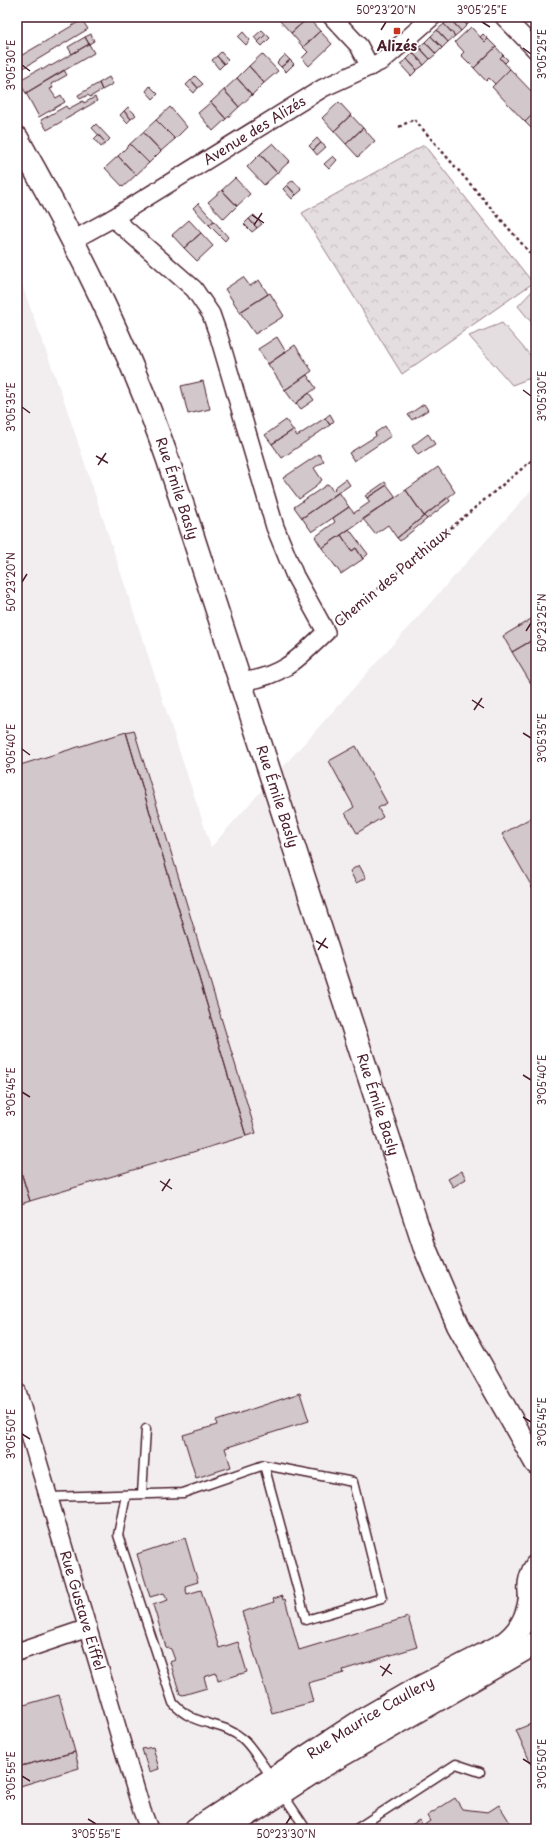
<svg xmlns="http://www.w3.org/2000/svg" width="553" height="1846" viewBox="0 0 553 1846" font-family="'Playpen Sans',sans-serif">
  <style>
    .built { fill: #f2eeef }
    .park { fill: url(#park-crowns); stroke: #987e86 }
    .pitch { fill: #e5dee0; stroke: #987e86 }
    .building { fill: #d2c7cb; stroke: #4a1f2b }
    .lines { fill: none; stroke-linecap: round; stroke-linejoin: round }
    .lane-casing { stroke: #4a1f2b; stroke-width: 11 }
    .street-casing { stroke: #4a1f2b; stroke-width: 20 }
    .secondary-casing { stroke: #4a1f2b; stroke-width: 25 }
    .path { stroke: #4a1f2b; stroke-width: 2.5; stroke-dasharray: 3 3; stroke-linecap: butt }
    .lane { stroke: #fff; stroke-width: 8 }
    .street { stroke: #fff; stroke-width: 17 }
    .secondary { stroke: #fff; stroke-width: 22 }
    .ticks { fill: none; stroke: #4a1f2b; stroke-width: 1.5 }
    .poi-dot { fill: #c8321e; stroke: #fff; stroke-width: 1.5 }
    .labels { text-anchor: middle; stroke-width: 3.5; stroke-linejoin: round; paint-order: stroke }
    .poi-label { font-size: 14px; font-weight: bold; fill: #4a1f2b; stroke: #fff }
    .street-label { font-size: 14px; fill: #4a1f2b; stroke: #fff }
    .neatline { fill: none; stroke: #4a1f2b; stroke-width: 1.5 }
    .ticks-label { font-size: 10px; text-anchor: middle; fill: #4a1f2b }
  </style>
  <defs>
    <pattern id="park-crowns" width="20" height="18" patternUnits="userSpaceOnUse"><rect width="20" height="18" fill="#e5dee0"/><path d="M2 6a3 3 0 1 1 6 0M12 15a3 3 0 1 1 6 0" fill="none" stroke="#c6bec0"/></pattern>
  </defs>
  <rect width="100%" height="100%" fill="#fff"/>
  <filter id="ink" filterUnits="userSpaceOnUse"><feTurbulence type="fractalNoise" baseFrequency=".025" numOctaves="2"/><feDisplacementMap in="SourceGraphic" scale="8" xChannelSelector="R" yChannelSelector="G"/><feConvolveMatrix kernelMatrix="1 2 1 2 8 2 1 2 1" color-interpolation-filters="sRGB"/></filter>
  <g filter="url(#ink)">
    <path class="built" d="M17 271 66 406 211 847 536 485V1829H17Z"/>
    <path class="park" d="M424 145 533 283 402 374 302 213Z"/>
    <path class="pitch" d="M536 287V328L518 306Z
      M502 323 536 362V376L512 385 469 336Z"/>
    <path class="building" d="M276 17H284L280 21Z
      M284 17H307L308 18 291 33 280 21Z
      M452 17H460L467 25 461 31 450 19Z
      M460 17H473L474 18 467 25Z
      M308 18 320 31 303 47 291 33Z
      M450 19 461 31 455 36 444 24Z
      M82 20 88 29 17 72V58Z
      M444 24 455 36 448 42 437 30Z
      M471 27 485 42 488 39 496 47 474 68 461 55 464 52 455 42Z
      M262 30 266 34 258 42 254 37Z
      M437 30 448 42 442 48 431 36Z
      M320 31 332 44 309 66 302 58 308 52 303 47Z
      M243 32 250 40 246 45 238 37Z
      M91 34 94 41 89 44 85 37Z
      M266 34 270 38 262 46 258 42Z
      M483 34 488 39 485 42 480 37Z
      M431 36 442 48 436 54 425 42Z
      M85 37 89 44 72 54 68 47Z
      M425 42 436 54 430 59 419 47Z
      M89 44 94 53 26 93 18 81 41 68 42 70 50 65 51 66Z
      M419 47 430 59 424 65 413 53Z
      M496 47 503 55 500 58 510 69 495 84 489 78 486 81 474 68Z
      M221 52 228 60 224 64 217 56Z
      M413 53 424 65 417 70 407 59Z
      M262 54 278 71 264 83 249 66Z
      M285 55 290 60 281 67 277 63Z
      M503 55 508 60 505 63 500 58Z
      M217 56 224 64 219 69 212 60Z
      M407 59 417 70 411 76 400 64Z
      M290 60 294 64 286 72 281 67Z
      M249 66 264 83 252 95 237 78Z
      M510 69 536 96V111L525 122 492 87Z
      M64 70 67 75 51 84 53 88 50 89 56 98 61 95 65 102 39 117 26 93Z
      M195 76 203 84 198 88 191 80Z
      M109 77 113 84 102 90 99 83Z
      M237 78 252 95 239 107 224 90Z
      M191 80 198 88 194 93 186 85Z
      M99 83 102 90 90 97 88 95 80 99 78 95Z
      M150 86 158 94 153 99 146 91Z
      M224 90 239 107 226 119 211 102Z
      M95 97 97 101 47 130 41 120 66 106 68 109 83 101 84 103Z
      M211 102 226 119 213 131 198 113Z
      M339 102 351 115 334 131 322 118Z
      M128 107 136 115 131 119 124 111Z
      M170 107 187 127 175 139 156 120Z
      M124 111 131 119 127 123 120 115Z
      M536 111V133L525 122Z
      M351 115 363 128 346 144 334 131Z
      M156 120 175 139 161 151 143 132Z
      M96 124 110 139 106 143 92 128Z
      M363 128 375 141 358 157 346 144Z
      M143 132 161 151 149 163 130 144Z
      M98 135 106 143 101 147 94 139Z
      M317 138 321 143 313 150 309 146Z
      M273 143 290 161 277 173 260 154Z
      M321 143 326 147 317 155 313 150Z
      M130 144 149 163 136 175 118 156Z
      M260 154 277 173 264 185 247 167Z
      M118 156 136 175 123 187 105 168Z
      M333 156 337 160 329 169 324 164Z
      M235 178 250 194 237 206 222 190Z
      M293 180 302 190 296 195 287 185Z
      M287 185 296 195 292 199 283 189Z
      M222 190 237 206 224 219 208 202Z
      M198 203 214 221 209 225 193 208Z
      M254 215 262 224 257 228 249 219Z
      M249 219 257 228 252 232 244 224Z
      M189 220 201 233 184 248 172 235Z
      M214 221 228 237 225 241 209 225Z
      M201 233 213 246 197 261 184 248Z
      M243 277 250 286 259 280 268 294 240 312 225 289Z
      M270 293 284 316 255 334 240 312Z
      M277 337 286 352 268 364 258 349Z
      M295 345 312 371 285 390 268 364Z
      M307 375 316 388 295 404 285 390Z
      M203 381 210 409 188 414 181 386Z
      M309 393 314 400 301 409 296 403Z
      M424 404 428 410 412 420 408 415Z
      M330 414 334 421 330 425 325 418Z
      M325 418 330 425 282 458 272 444 293 430 297 436Z
      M286 420 293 430 272 444 265 435Z
      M385 426 391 436 354 461 349 453 376 436 375 433Z
      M428 434 435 444 418 455 412 446Z
      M319 454 324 461 314 468 322 480 315 486 316 487 299 499 283 478Z
      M438 467 455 492 424 516 406 490Z
      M346 479 350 485 302 518 294 507 328 484 333 491 335 489 334 488Z
      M385 482 387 485 367 498 365 496Z
      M387 485 396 497 322 548 315 537 335 522 333 518 349 507 354 513 370 502 367 498Z
      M406 490 424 516 397 538 388 525 375 534 363 519Z
      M339 492 349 507 312 532 302 518Z
      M448 497 450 501 427 519 424 516Z
      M424 516 427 519 400 541 397 538Z
      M349 529 368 554 363 559 356 548 352 551 341 535Z
      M341 535 352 551 356 548 363 559 341 574 322 548Z
      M536 616V638L512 652 503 636Z
      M536 638V692L512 652Z
      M134 730 256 1133 246 1136 126 732Z
      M126 732 246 1136 30 1201 17 1159V766Z
      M356 746 387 803 378 808 383 817 357 833 345 813 354 807 329 761Z
      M536 815V894L502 834Z
      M359 865 366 878 356 883 350 871Z
      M17 1159 30 1201 18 1205 17 1200Z
      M462 1171 466 1179 453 1187 448 1179Z
      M300 1393 309 1421 225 1448 231 1467 196 1478 183 1435 217 1425 216 1421Z
      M185 1538 198 1582 185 1586 187 1594 201 1590 219 1648 238 1642 247 1672 218 1681 216 1673 204 1677 207 1688 183 1695 180 1694 170 1662 175 1660 171 1649 166 1647 153 1605 168 1600 164 1593 150 1597 137 1554Z
      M282 1596 283 1600 285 1599 299 1650 408 1617 417 1647 343 1670 344 1673 308 1683 313 1702 272 1713 242 1612 274 1602 273 1599Z
      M59 1695 75 1752 17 1767V1707Z
      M536 1722V1775L516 1730Z
      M153 1747 159 1769 149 1772 142 1749Z
      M75 1752 79 1768 17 1787V1767Z
      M455 1798 462 1809 488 1812 499 1805 514 1829H405L419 1820 423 1826 430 1821 427 1816Z"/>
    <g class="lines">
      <g class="lane-casing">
        <path id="lane" d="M142 1494 146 1429
          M126 1495 118 1535 173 1703C195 1728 221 1720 243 1739 253 1748 264 1767 272 1778
          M49 1497 183 1493 264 1465 306 1620 382 1598 353 1482 264 1465
          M282 1793 306 1829
          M356 1829 456 1764 480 1772"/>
      </g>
      <g class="street-casing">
        <g id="street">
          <path d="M332 17 359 46 370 67"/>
          <path d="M504 17 536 50"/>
          <path d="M113 218 194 289 211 314 219 337 275 527 295 576 326 632C297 660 283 676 241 682"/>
          <path id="s1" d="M73 240 113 218 323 88 382 61 432 17"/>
          <path id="s2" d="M17 1391 142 1811 149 1829"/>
          <path d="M17 1652 88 1628"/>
        </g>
      </g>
      <g class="secondary-casing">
        <g id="secondary">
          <path id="s3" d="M17 138C76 242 129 347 168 460L424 1246 458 1325 536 1463"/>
          <path d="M536 1611C527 1597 527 1580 536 1566"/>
          <path id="s4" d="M196 1829 364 1719 409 1693 502 1645C519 1633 527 1619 530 1598"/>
          <path d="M226 1829 318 1769 536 1643"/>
        </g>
      </g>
      <path class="path" d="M399 127 414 119 536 260
        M340 620 536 457"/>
      <use href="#lane" class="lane"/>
      <use href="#street" class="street"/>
      <use href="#secondary" class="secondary"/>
    </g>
  </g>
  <path class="ticks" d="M482 22 490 27M381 30 386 22M523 48 531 54M22 65 30 71M252 215 264 223M254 225 262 213M523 390 531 396M22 407 30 413M96 456 108 463M98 465 106 453M22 582 27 574M526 631 531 623M472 700 484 708M474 710 482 698M523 733 531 738M22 749 30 755M316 941 328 948M318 950 326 938M523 1075 531 1080M22 1092 30 1097M160 1181 172 1189M162 1191 170 1179M523 1417 531 1422M22 1434 30 1439M380 1666 392 1674M382 1676 390 1664M523 1759 531 1764M22 1776 30 1781M88 1819 96 1824M286 1824 291 1816"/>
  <rect class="poi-dot" x="393" y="27" width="8" height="8" rx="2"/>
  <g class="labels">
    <g class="poi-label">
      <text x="397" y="51">Alizés</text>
    </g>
    <g class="street-label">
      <text dy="5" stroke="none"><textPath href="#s1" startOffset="212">Avenue des Alizés</textPath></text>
      <text dy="5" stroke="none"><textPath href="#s3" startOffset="386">Rue Émile Basly</textPath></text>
      <text transform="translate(392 577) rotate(-40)" y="5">Chemin des Parthiaux</text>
      <text dy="5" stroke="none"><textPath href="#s3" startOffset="710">Rue Émile Basly</textPath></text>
      <text dy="5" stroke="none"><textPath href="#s3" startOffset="1034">Rue Émile Basly</textPath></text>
      <text dy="5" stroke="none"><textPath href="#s2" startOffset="229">Rue Gustave Eiffel</textPath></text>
      <text dy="5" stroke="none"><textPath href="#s4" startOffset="207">Rue Maurice Caullery</textPath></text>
    </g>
  </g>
  <rect width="553" height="1846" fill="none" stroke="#fff" stroke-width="44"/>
  <rect x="22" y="22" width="509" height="1802" class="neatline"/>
  <g class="ticks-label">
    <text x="386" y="14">50°23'20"N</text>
    <text x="482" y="14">3°05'25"E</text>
    <text transform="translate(542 54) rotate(-90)" y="4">3°05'25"E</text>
    <text transform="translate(11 65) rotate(-90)" y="4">3°05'30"E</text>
    <text transform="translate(542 396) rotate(-90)" y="4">3°05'30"E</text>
    <text transform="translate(11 407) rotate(-90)" y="4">3°05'35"E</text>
    <text transform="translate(11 582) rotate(-90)" y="4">50°23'20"N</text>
    <text transform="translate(542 623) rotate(-90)" y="4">50°23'25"N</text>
    <text transform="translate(542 738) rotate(-90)" y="4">3°05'35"E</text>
    <text transform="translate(11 749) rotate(-90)" y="4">3°05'40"E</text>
    <text transform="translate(542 1080) rotate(-90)" y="4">3°05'40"E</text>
    <text transform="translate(11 1092) rotate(-90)" y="4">3°05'45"E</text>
    <text transform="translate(542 1422) rotate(-90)" y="4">3°05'45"E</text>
    <text transform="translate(11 1434) rotate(-90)" y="4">3°05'50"E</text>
    <text transform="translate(542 1764) rotate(-90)" y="4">3°05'50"E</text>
    <text transform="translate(11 1776) rotate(-90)" y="4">3°05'55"E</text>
    <text x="96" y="1838">3°05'55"E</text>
    <text x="286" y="1838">50°23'30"N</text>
  </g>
</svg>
